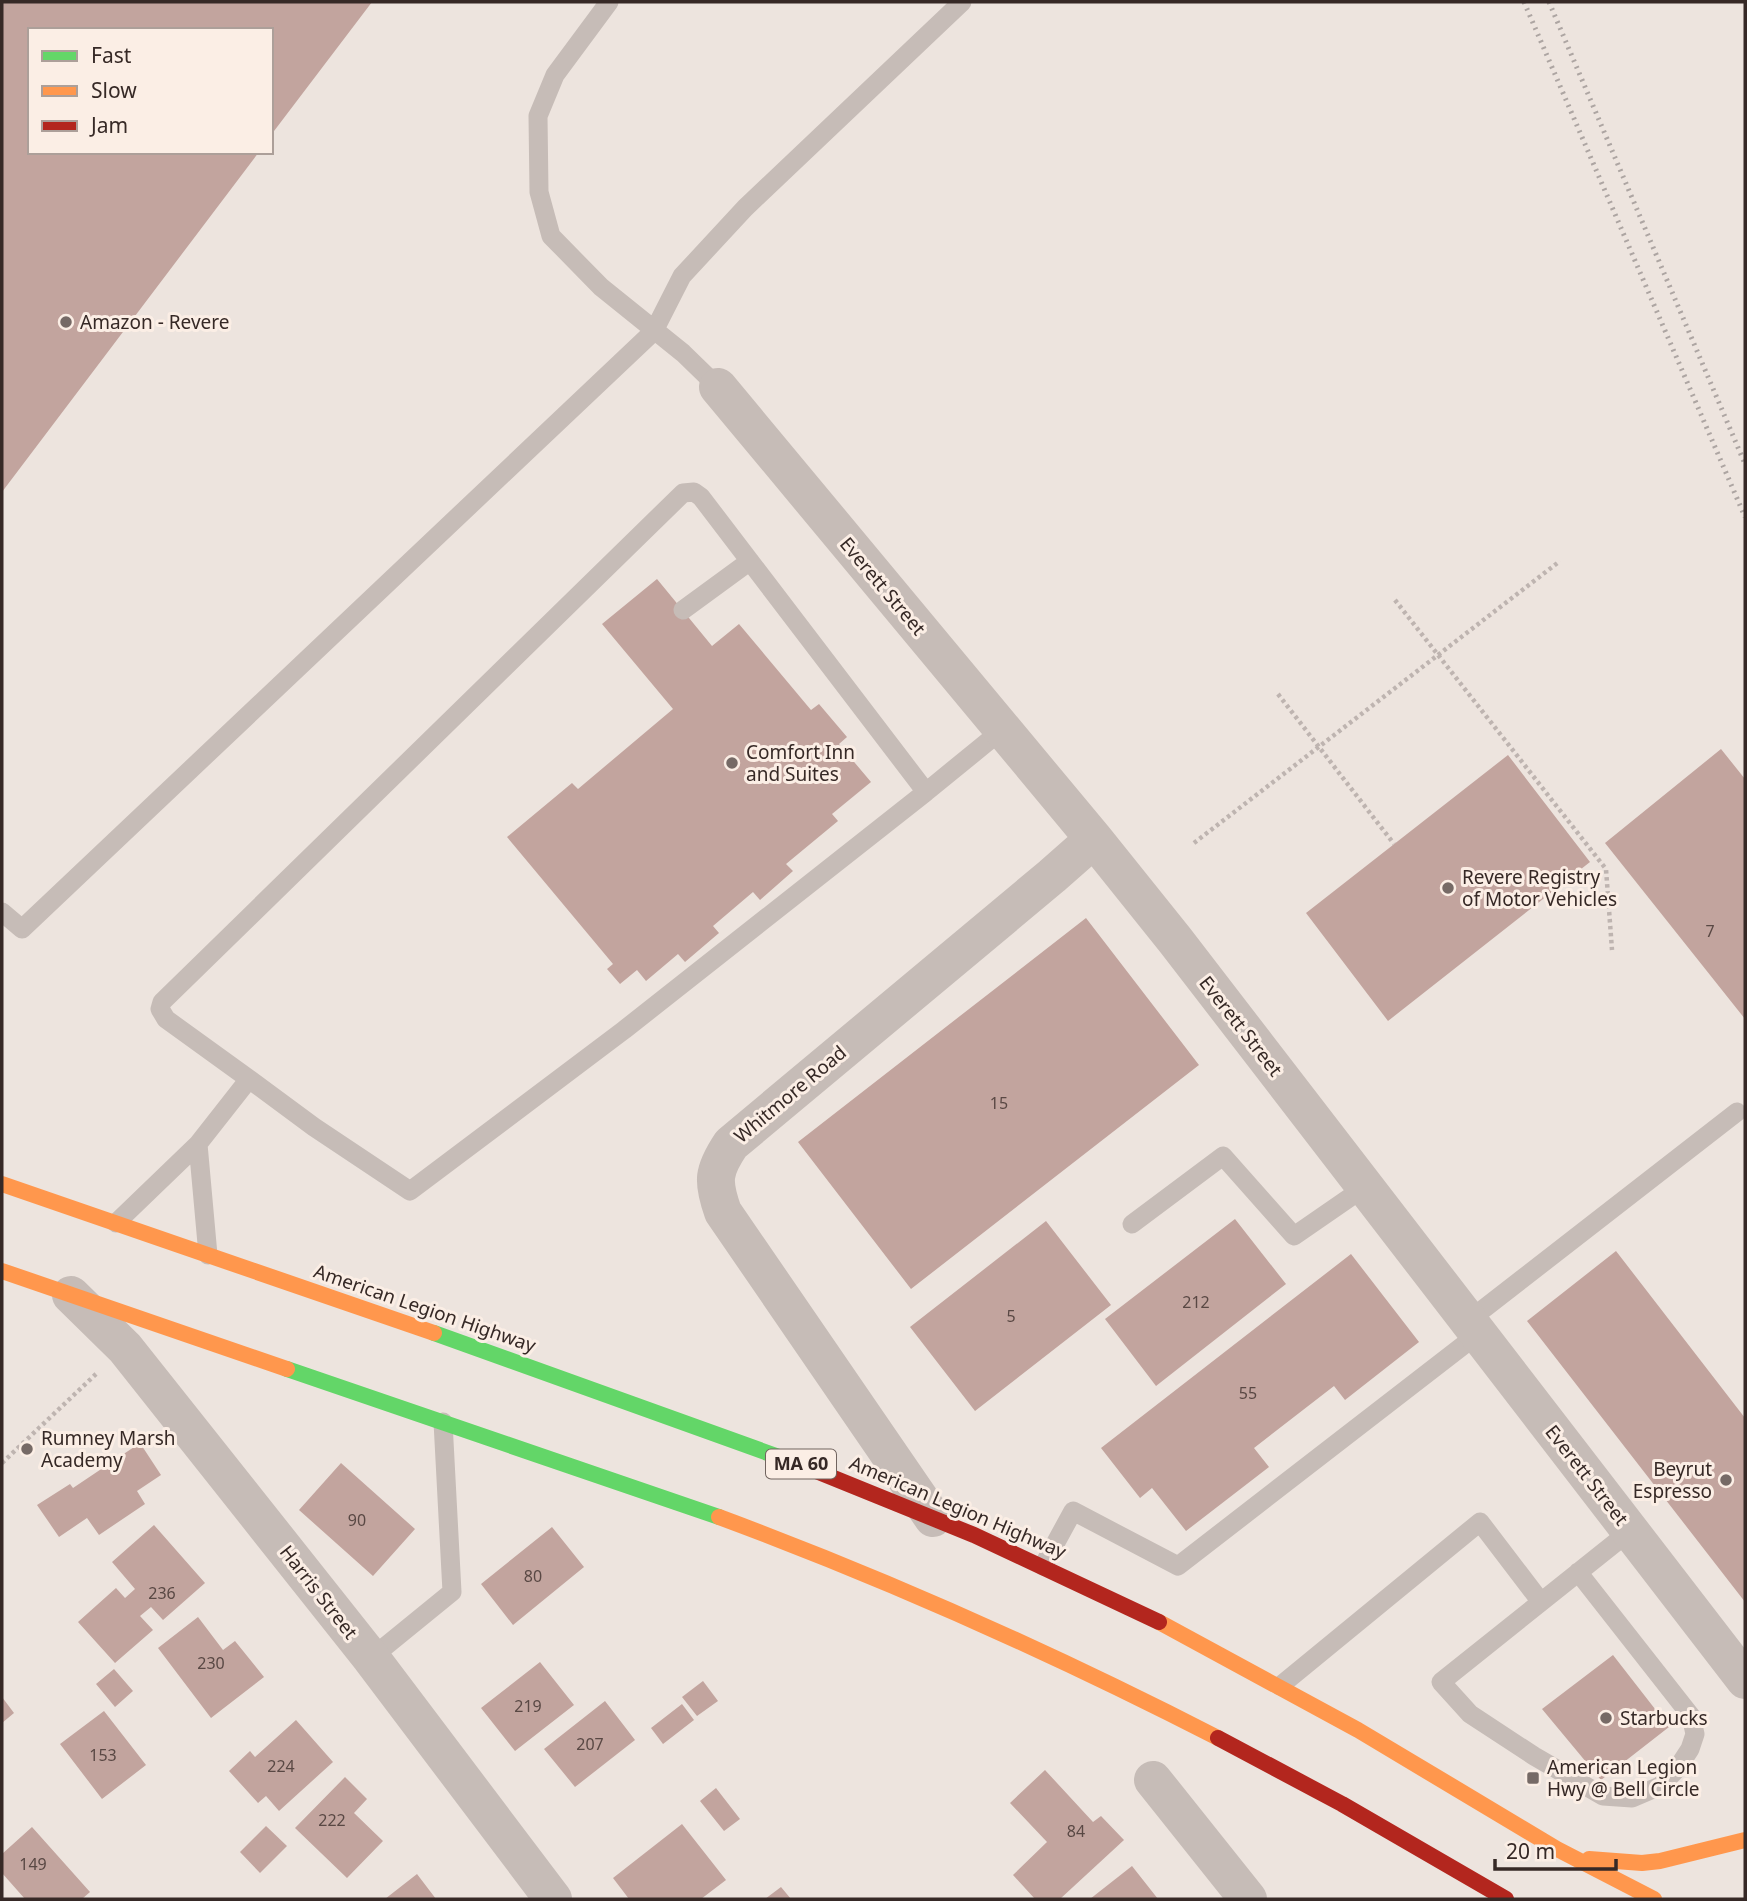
<svg xmlns="http://www.w3.org/2000/svg" width="1747" height="1901" viewBox="0 0 1747 1901" font-family="'Noto Sans',sans-serif">
  <style>
    .building { fill: #c2a49e }
    .lines { fill: none; stroke-linecap: round; stroke-linejoin: round }
    .path { stroke: #beb4b0; stroke-width: 4.5; stroke-dasharray: 3.5 3.5; stroke-linecap: butt }
    .lane { stroke: #c6bcb7; stroke-width: 19 }
    .street { stroke: #c6bcb7; stroke-width: 38 }
    .fast { stroke: #63d668; stroke-width: 16 }
    .slow { stroke: #ff974d; stroke-width: 16 }
    .jam { stroke: #b3261e; stroke-width: 16 }
    .rail { stroke: #ada5a2; stroke-width: 5; stroke-dasharray: 2 5; stroke-linecap: butt }
    .poi-dot { fill: #766a66; stroke: #fbeee5; stroke-width: 2.5 }
    .labels { text-anchor: middle; stroke-width: 6; stroke-linejoin: round; paint-order: stroke }
    .number-label { font-size: 16px; fill: #594844 }
    .shield { fill: #fbeee5; stroke: #71645f; stroke-width: 2 }
    .shield-label { font-size: 18px; font-weight: bold; fill: #362926 }
    .poi-label { font-size: 19px; fill: #362926; stroke: #fbeee5; text-anchor: start }
    .street-label { font-size: 19px; fill: #362926; stroke: #fbeee5 }
  </style>
  <rect width="100%" height="100%" fill="#ede4de"/>
  <path class="building" d="M2 2H372L271 135V30H30V152H259L2 492Z
    M657 579 712 646 739 624 811 710 819 704 847 737 839 744 871 782 832 814 838 821 786 864 793 871 760 900 753 892 713 926 719 933 685 962 678 954 646 981 637 970 620 984 607 969 613 964 507 837 572 783 578 789 673 709 602 624Z
    M1721 749 1745 779V1019L1605 843Z
    M1508 755 1590 862 1388 1021 1306 913Z
    M1086 918 1199 1065 911 1289 798 1142Z
    M1235 1219 1286 1284 1156 1386 1105 1319Z
    M1046 1221 1111 1305 975 1411 910 1327Z
    M1616 1251 1745 1418V1602L1527 1321Z
    M1351 1254 1419 1342 1345 1400 1334 1386 1254 1448 1269 1467 1186 1531 1152 1488 1140 1498 1101 1448Z
    M140 1443 161 1475 137 1491 145 1504 99 1535 87 1518 59 1537 37 1505 70 1484 73 1488Z
    M341 1463 415 1529 373 1576 299 1510Z
    M154 1525 205 1583 163 1620 151 1607 140 1616 153 1630 115 1663 78 1622 116 1588 125 1598 135 1589 112 1562Z
    M552 1527 584 1567 513 1625 481 1584Z
    M198 1617 223 1650 235 1641 264 1677 211 1718 158 1648Z
    M1613 1655 1669 1727 1601 1780 1542 1709Z
    M540 1662 574 1705 515 1751 481 1708Z
    M114 1669 133 1691 115 1707 96 1684Z
    M703 1681 718 1701 697 1716 682 1697Z
    M2 1697 14 1713 2 1723Z
    M605 1701 635 1740 575 1787 544 1749Z
    M682 1704 694 1720 663 1744 651 1728Z
    M104 1711 146 1765 102 1799 60 1744Z
    M296 1720 333 1762 279 1811 266 1796 258 1803 229 1771 250 1751 255 1757Z
    M1045 1770 1093 1822 1101 1816 1124 1840 1060 1899H1035L1013 1875 1047 1842 1010 1803Z
    M345 1777 367 1799 354 1813 383 1841 347 1878 295 1828Z
    M716 1788 740 1819 724 1831 700 1801Z
    M682 1824 726 1880 701 1899H629L613 1878Z
    M266 1826 287 1846 260 1873 240 1852Z
    M32 1827 90 1892 82 1899H25L2 1873V1854Z
    M1132 1866 1158 1899H1090Z
    M417 1874 436 1899H385Z
    M781 1887 791 1899H765Z"/>
  <g class="lines">
    <path class="path" d="M1395 600 1606 869 1612 950
      M1278 694 1394 844
      M1194 843 1560 561
      M2 1463 96 1374"/>
    <path class="lane" d="M609 2 555 75 538 116 539 192 551 236 601 287 683 353 718 387
      M683 610 750 561
      M926 792 1002 730
      M2 912 22 929 654 331 682 276 745 208 962 2
      M198 1144 208 1255
      M116 1223 198 1144 249 1079 314 1127 410 1191 624 1030 926 792 701 497 694 492 683 493 162 1002 160 1009 166 1019 249 1079
      M1132 1224 1223 1156 1294 1236 1365 1187
      M1468 1321 1737 1112
      M1043 1566 1073 1511 1178 1566 1478 1334
      M1578 1572 1691 1716 1695 1734 1690 1749 1677 1769 1660 1786 1632 1798 1603 1796 1534 1756 1470 1714 1441 1682 1630 1531
      M371 1658 452 1592 443 1422
      M1280 1686 1480 1522 1541 1602"/>
    <path class="street" d="M718 387 1094 839 1175 940 1745 1680
      M71 1295 125 1348 371 1658 553 1899
      M933 1518 723 1212C712 1181 713 1171 731 1144L1052 876 1094 839
      M1153 1780 1248 1899"/>
    <path class="fast" d="M434 1333 804 1466
      M287 1369 719 1517"/>
    <path class="slow" d="M2 1184 434 1333
      M2 1271 287 1369
      M719 1517C889 1580 1056 1655 1218 1738
      M1159 1622 1358 1730 1557 1849 1654 1899
      M1589 1859 1642 1863 1660 1861 1745 1840"/>
    <path class="jam" d="M804 1466 974 1535 1159 1622
      M1218 1738 1342 1804 1506 1899"/>
    <path class="rail" d="M1524 2 1745 517
      M1549 2 1745 464"/>
  </g>
  <g class="poi-dot">
    <circle cx="66" cy="322" r="7"/>
    <circle cx="732" cy="763" r="7"/>
    <circle cx="1448" cy="888" r="7"/>
    <circle cx="27" cy="1449" r="7"/>
    <circle cx="1726" cy="1480" r="7"/>
    <circle cx="1606" cy="1718" r="7"/>
    <rect x="1526" y="1771" width="14" height="14" rx="3.5"/>
  </g>
  <g class="labels">
    <g class="number-label">
      <text x="1710" y="937">7</text>
      <text x="999" y="1109">15</text>
      <text x="1196" y="1308">212</text>
      <text x="1011" y="1322">5</text>
      <text x="1248" y="1399">55</text>
      <text x="357" y="1526">90</text>
      <text x="533" y="1582">80</text>
      <text x="162" y="1599">236</text>
      <text x="211" y="1669">230</text>
      <text x="528" y="1712">219</text>
      <text x="590" y="1750">207</text>
      <text x="103" y="1761">153</text>
      <text x="281" y="1772">224</text>
      <text x="332" y="1826">222</text>
      <text x="1076" y="1837">84</text>
      <text x="33" y="1870">149</text>
    </g>
    <rect class="shield" x="766" y="1449.5" width="70" height="29" rx="5"/>
    <g class="shield-label">
      <text x="801" y="1470">MA 60</text>
    </g>
    <g class="poi-label">
      <text x="80" y="329">Amazon - Revere</text>
      <text x="746" y="759">Comfort Inn<tspan x="746" dy="22">and Suites</tspan></text>
      <text x="1462" y="884">Revere Registry<tspan x="1462" dy="22">of Motor Vehicles</tspan></text>
      <text x="41" y="1445">Rumney Marsh<tspan x="41" dy="22">Academy</tspan></text>
      <text x="1712" y="1476" text-anchor="end">Beyrut<tspan x="1712" dy="22">Espresso</tspan></text>
      <text x="1620" y="1725">Starbucks</text>
      <text x="1547" y="1774">American Legion<tspan x="1547" dy="22">Hwy @ Bell Circle</tspan></text>
    </g>
    <g class="street-label">
      <text transform="translate(883 586) rotate(50)" y="7">Everett Street</text>
      <text transform="translate(1241 1026) rotate(52)" y="7">Everett Street</text>
      <text transform="translate(790 1094) rotate(-40)" y="7">Whitmore Road</text>
      <text transform="translate(425 1308) rotate(19)" y="7">American Legion Highway</text>
      <text transform="translate(1587 1475) rotate(52)" y="7">Everett Street</text>
      <text transform="translate(958 1507) rotate(23)" y="7">American Legion Highway</text>
      <text transform="translate(319 1592) rotate(52)" y="7">Harris Street</text>
    </g>
  </g>
  <rect width="1747" height="1901" fill="none" stroke="#362926" stroke-width="7"/>
  <rect x="28" y="28" width="245" height="126" fill="#fbeee5" stroke="#ac9f99" stroke-width="2"/>
  <rect x="42" y="51" width="35" height="10" fill="#63d668" stroke="#ac9f99" stroke-width="2"/>
  <text x="91" y="63" font-size="21" fill="#362926">Fast</text>
  <rect x="42" y="86" width="35" height="10" fill="#ff974d" stroke="#ac9f99" stroke-width="2"/>
  <text x="91" y="98" font-size="21" fill="#362926">Slow</text>
  <rect x="42" y="121" width="35" height="10" fill="#b3261e" stroke="#ac9f99" stroke-width="2"/>
  <text x="91" y="133" font-size="21" fill="#362926">Jam</text>
  <path d="M1495 1859v10h121v-10" fill="none" stroke="#362926" stroke-width="3.5"/>
  <text x="1506" y="1859" font-size="21" fill="#362926" stroke="#fbeee5" stroke-width="5" paint-order="stroke">20 m</text>
</svg>
